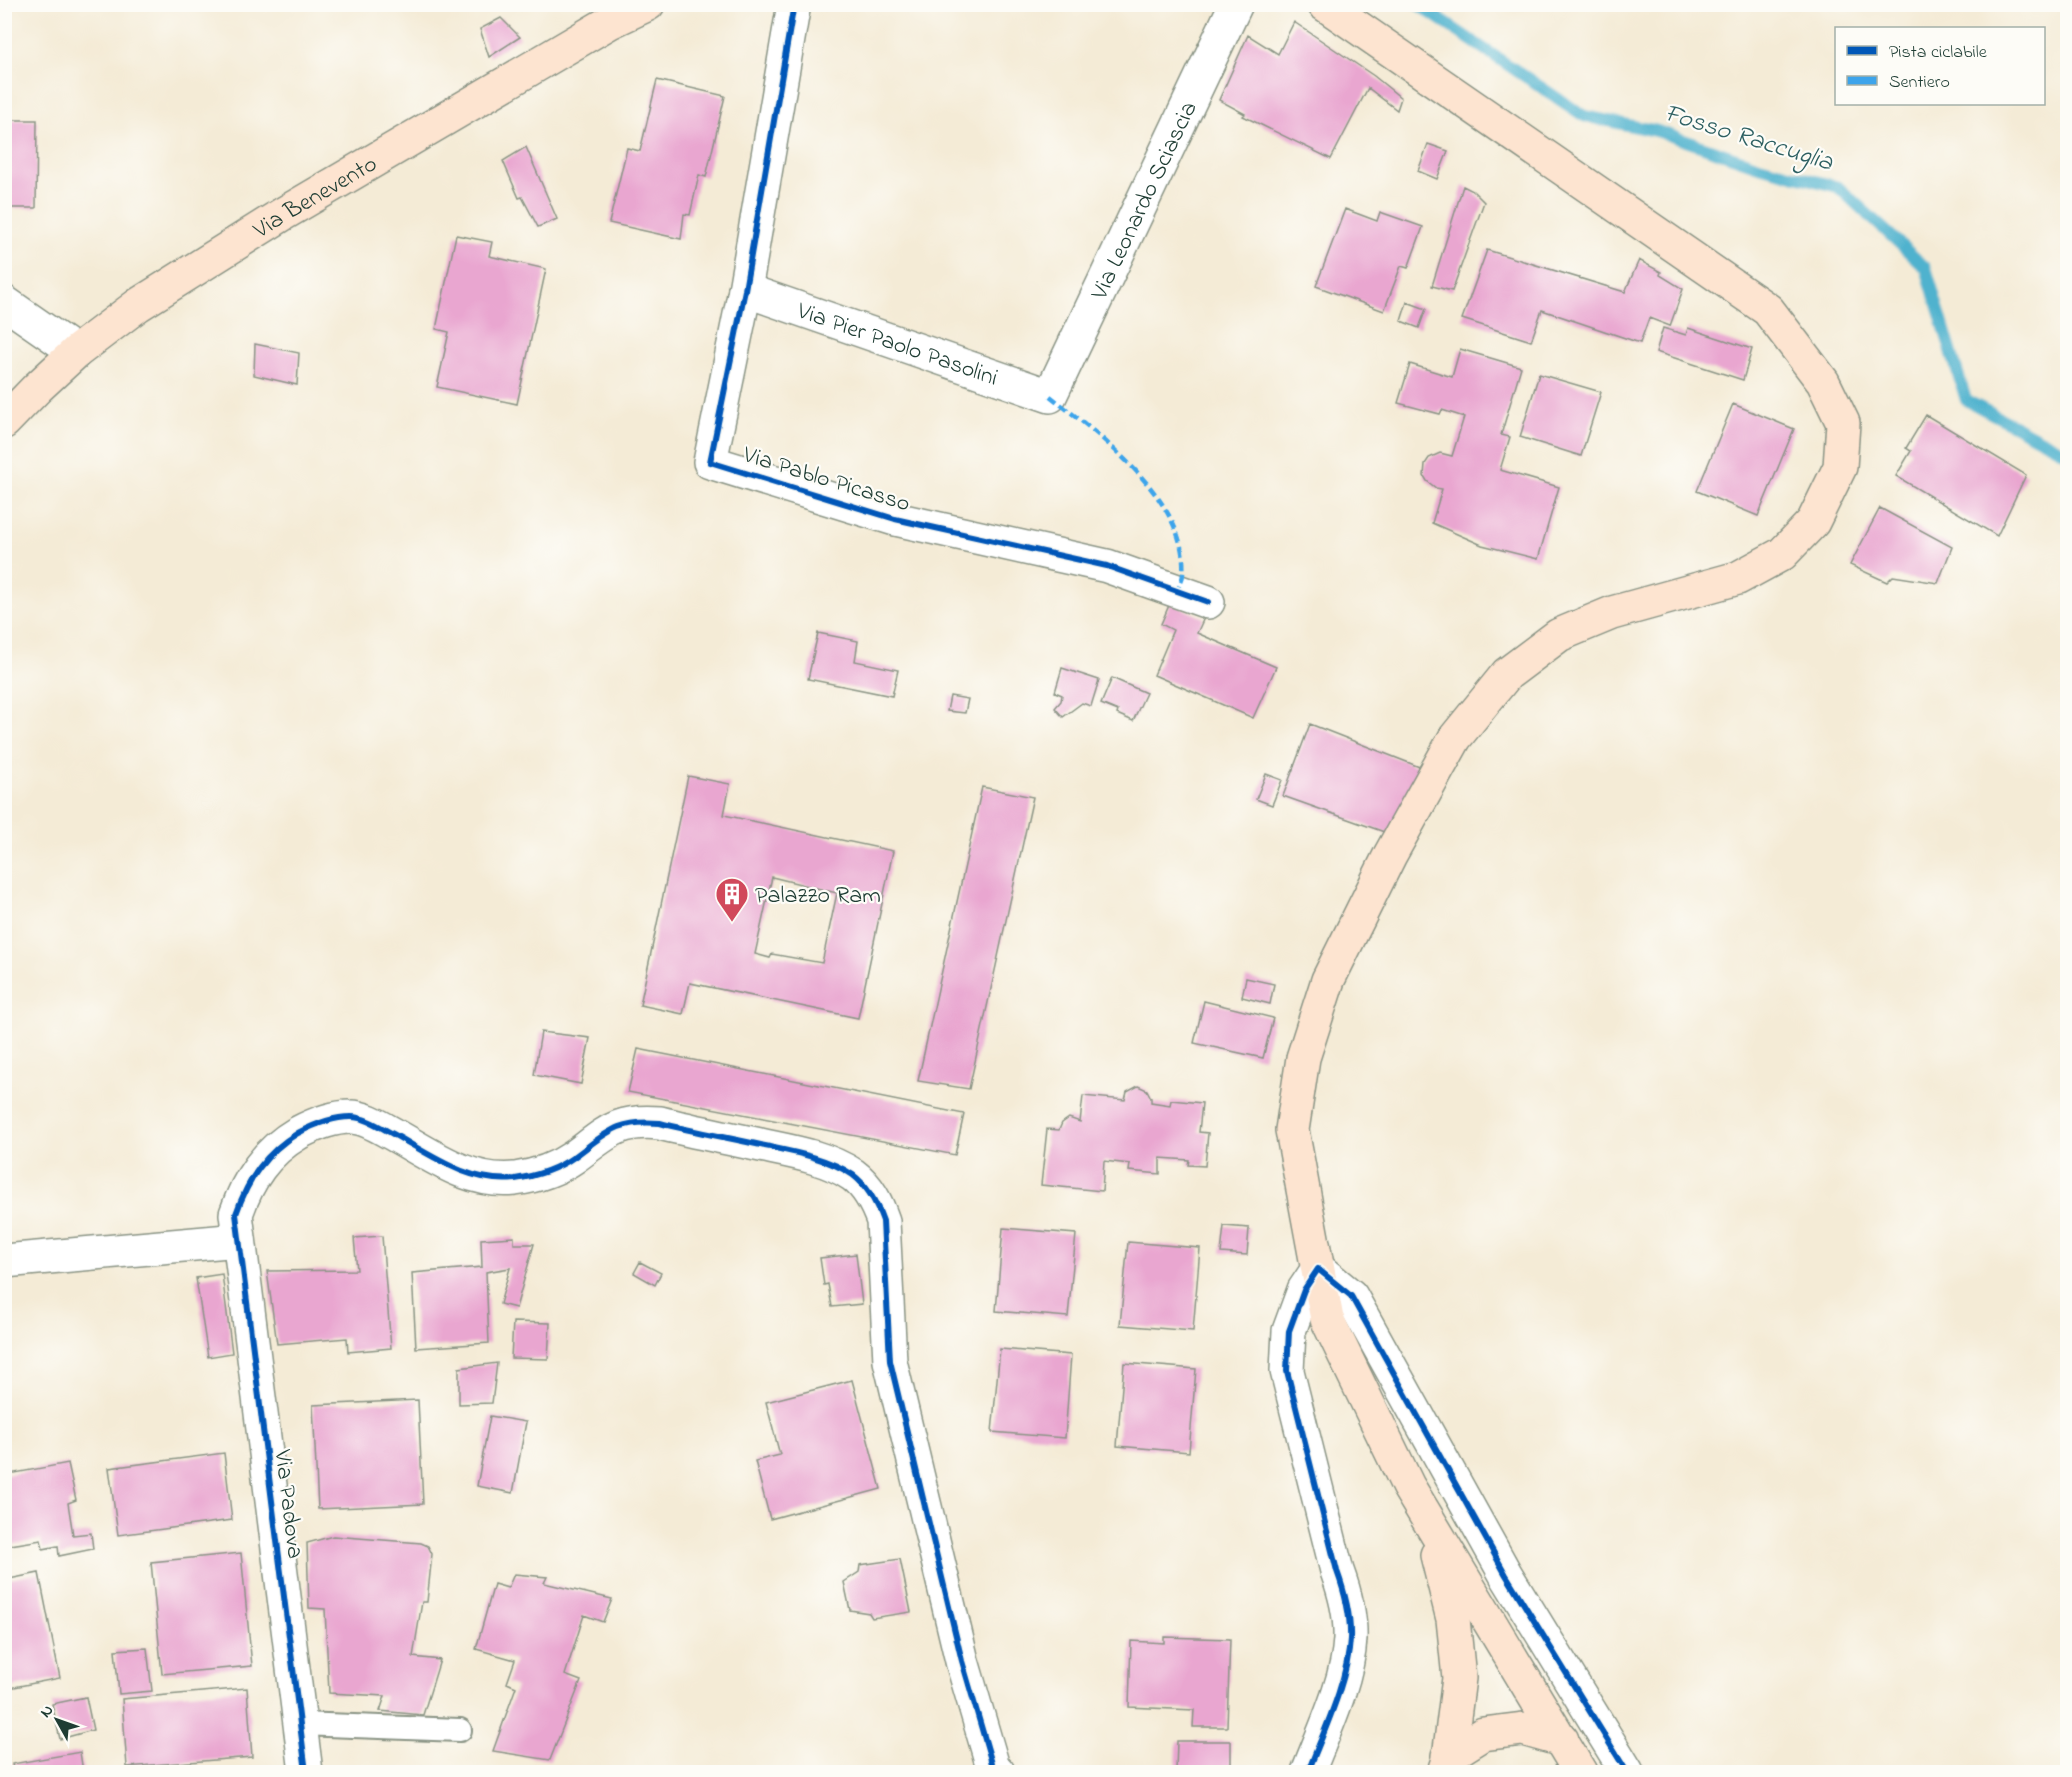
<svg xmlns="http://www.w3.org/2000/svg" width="2072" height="1777" viewBox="0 0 2072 1777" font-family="'Indie Flower',sans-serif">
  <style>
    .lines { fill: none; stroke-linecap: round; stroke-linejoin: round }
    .stream { stroke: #50b2ce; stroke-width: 12 }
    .building { fill: #e9a6d0; fill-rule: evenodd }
    .lane-casing { stroke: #8a9485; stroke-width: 26 }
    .street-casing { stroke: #8a9485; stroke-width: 36 }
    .secondary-casing { stroke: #8a9485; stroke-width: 36 }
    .lane { stroke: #fff; stroke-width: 22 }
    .street { stroke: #fff; stroke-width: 33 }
    .secondary { stroke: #fde4d0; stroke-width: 33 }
    .quiet { stroke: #3da4eb; stroke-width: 4.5; stroke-dasharray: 9 4.5; stroke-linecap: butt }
    .cycleway-casing { stroke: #fdfcf7; stroke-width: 10 }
    .cycleway { stroke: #0057b8; stroke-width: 6 }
    .labels { text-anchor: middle; stroke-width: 4.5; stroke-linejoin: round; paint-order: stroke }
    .street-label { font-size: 24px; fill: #1f3d34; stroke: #fdfcf7 }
    .poi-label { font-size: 24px; fill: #1f3d34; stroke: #fdfcf7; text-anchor: start }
    .water-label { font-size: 26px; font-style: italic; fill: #2e6062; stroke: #fdfcf7 }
  </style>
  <rect width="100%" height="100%" fill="#fdfcf7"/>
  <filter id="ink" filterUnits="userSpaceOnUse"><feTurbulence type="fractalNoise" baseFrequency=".0167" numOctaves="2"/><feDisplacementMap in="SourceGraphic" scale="12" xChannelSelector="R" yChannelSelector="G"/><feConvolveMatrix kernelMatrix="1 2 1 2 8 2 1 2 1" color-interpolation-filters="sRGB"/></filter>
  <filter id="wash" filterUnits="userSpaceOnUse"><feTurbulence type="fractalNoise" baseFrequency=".008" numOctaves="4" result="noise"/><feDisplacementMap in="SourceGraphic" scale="24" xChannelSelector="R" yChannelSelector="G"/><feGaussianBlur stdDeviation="1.35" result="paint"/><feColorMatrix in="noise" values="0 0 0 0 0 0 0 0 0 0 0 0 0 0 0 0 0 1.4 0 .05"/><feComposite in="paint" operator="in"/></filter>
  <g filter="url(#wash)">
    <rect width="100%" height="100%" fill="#f4ebd6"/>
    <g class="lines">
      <path class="stream" d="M1417 4 1584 116 1657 131 1759 166 1838 187 1926 268 1966 400 2068 454"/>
    </g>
    <g id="blocks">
      <path class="building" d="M501 18 520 37 489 57 480 29Z
        M1294 22 1374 76 1401 98 1397 110 1368 88 1331 159 1243 116 1245 114 1219 100 1248 35 1278 54Z
        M657 80 725 96 706 177 699 175 690 215 684 214 681 239 609 223 627 148 640 151Z
        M4 120H37L36 208H4Z
        M1428 144 1448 151 1437 179 1418 171Z
        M526 147 557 219 538 227 522 197 519 198 503 161Z
        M1463 186 1473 191 1484 202 1452 291 1432 286Z
        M1345 209 1377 221 1380 212 1423 227 1408 268 1401 266 1384 311 1316 286Z
        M456 235 492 242 489 256 546 269 517 404 437 387 449 332 436 329Z
        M1487 250 1625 292 1639 260 1661 272 1660 275 1683 289 1670 326 1649 318 1640 343 1542 310 1531 341 1462 319Z
        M1407 302 1426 309 1419 328 1401 321Z
        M1663 328 1686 335 1688 328 1752 349 1743 380 1656 352Z
        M255 344 299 353 297 385 254 375Z
        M1460 349 1521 367 1501 435 1510 437 1500 470 1559 487 1538 559 1482 545 1432 523 1442 489 1436 488 1427 481 1424 476 1425 464 1429 458 1440 453 1452 456 1464 417 1442 410 1440 414 1398 403 1410 364 1452 377Z
        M1539 374 1601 392 1581 456 1520 437Z
        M1733 404 1794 429 1758 516 1697 491Z
        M1926 415 2026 475 1997 536 1896 476 1911 451 1906 448Z
        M1880 508 1952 547 1938 583 1893 576 1887 582 1850 565Z
        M1170 603 1204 618 1197 633 1276 667 1253 718 1154 675 1173 630 1161 624Z
        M818 633 858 641 855 661 898 670 892 696 808 679Z
        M1062 668 1099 680 1091 706 1082 703 1063 717 1055 708 1061 701 1062 695 1055 692Z
        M1112 678 1146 693 1133 721 1117 714 1118 711 1101 704Z
        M950 696 968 699 965 713 947 711Z
        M1310 724 1422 768 1390 834 1283 796Z
        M1266 774 1282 780 1272 805 1256 799Z
        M688 776 730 784 724 815 893 851 858 1018 690 983 683 1014 640 1005ZM772 877 837 893 822 963 772 954 770 958 755 954Z
        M982 787 1033 797 969 1089 918 1081Z
        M1246 978 1274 984 1270 1004 1242 997Z
        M1204 1001 1273 1018 1263 1058 1194 1043Z
        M541 1032 590 1038 581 1084 534 1075Z
        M638 1049 964 1114 955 1155 628 1092Z
        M1138 1086 1147 1090 1151 1098V1102L1170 1105 1171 1100 1202 1103 1199 1132 1208 1133 1205 1166 1188 1165 1189 1160 1160 1158V1174L1129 1171 1130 1164 1104 1161 1102 1191 1041 1185 1047 1129 1059 1130 1062 1123 1069 1118 1080 1122 1083 1096 1125 1100 1127 1092Z
        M1224 1226 1249 1228 1247 1255 1221 1253Z
        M1003 1228 1076 1234 1068 1317 996 1311Z
        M382 1236 391 1348 348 1352 347 1338 277 1344 267 1271 357 1270 354 1238Z
        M514 1237V1244H534L516 1308 500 1304 510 1268 486 1272 489 1343 416 1348 412 1273 482 1267 481 1239Z
        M1128 1242 1200 1248 1193 1331 1120 1325Z
        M856 1254 862 1304 832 1307 828 1284 824 1285 820 1258Z
        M640 1262 661 1273 655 1285 634 1273Z
        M222 1274 232 1353 208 1357 196 1278Z
        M513 1322 550 1323 548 1359 511 1358Z
        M1000 1349 1071 1355 1065 1438 992 1432Z
        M497 1363 492 1403 459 1404V1368Z
        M1124 1363 1196 1369 1189 1452 1117 1446Z
        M852 1380 881 1489 770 1519 755 1461 780 1455 766 1402Z
        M418 1400 423 1504 318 1509 313 1405Z
        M490 1416 526 1422 513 1493 477 1486Z
        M224 1453 232 1520 118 1535 109 1468Z
        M68 1463 76 1500 68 1503 73 1535 91 1533 93 1549 59 1556 58 1546 43 1549 41 1540 4 1546V1475Z
        M333 1536 421 1543 428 1546 432 1554 427 1602H422L413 1657 440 1660 423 1715 380 1711 385 1696 329 1693 325 1609 309 1608 307 1543Z
        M241 1553 252 1666 162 1674 151 1562Z
        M900 1559 911 1612 872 1618 869 1613 850 1610 844 1582 859 1572 860 1565Z
        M39 1573 60 1678 4 1689V1580Z
        M514 1574 547 1577 544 1583 612 1599 603 1622 584 1615 565 1675 581 1681 550 1760 493 1751 516 1687 507 1683 515 1660 476 1649 494 1584 508 1588Z
        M1164 1637 1230 1639 1227 1727H1193L1194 1710 1129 1707 1131 1641 1164 1643Z
        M147 1648 152 1691 119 1694 115 1650Z
        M247 1688 252 1757 127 1767 122 1699Z
        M86 1697 93 1730 60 1739 52 1704Z
        M1177 1741H1231V1772H1176Z
        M80 1752 83 1772H14L12 1764Z"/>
    </g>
  </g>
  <g filter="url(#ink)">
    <use href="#blocks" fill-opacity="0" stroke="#8a9485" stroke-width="1.5"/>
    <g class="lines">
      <g class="lane-casing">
        <path id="lane" d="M300 1724 460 1730"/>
      </g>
      <g class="street-casing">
        <g id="street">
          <path d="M794 4 745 290 710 462 895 519 1107 566 1208 602"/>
          <path id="s1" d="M745 290 1050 396 1236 4"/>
          <path d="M4 302 76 352"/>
          <path d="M4 1261 239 1240"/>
          <path d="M306 1772 236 1214C248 1179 266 1152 298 1133 313 1125 333 1117 351 1117 365 1117 380 1127 393 1134 431 1155 469 1184 515 1179 536 1176 557 1169 574 1157 607 1133 617 1119 660 1123 695 1132 730 1138 765 1146 794 1152 828 1158 853 1175 869 1187 877 1204 883 1221L890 1361 962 1661 993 1767 998 1772"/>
          <path d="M1308 1772C1323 1733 1348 1681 1350 1639 1351 1616 1345 1593 1337 1571L1287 1371 1289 1331 1304 1290 1318 1269 1351 1296 1506 1575 1627 1772"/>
        </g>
      </g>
      <g class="secondary-casing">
        <g id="secondary">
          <path d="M1324 4 1768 310 1823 382 1843 423 1840 467 1813 522 1782 554 1738 578 1612 613 1559 635 1507 674 1455 738 1390 855 1328 980 1303 1058 1292 1130 1327 1319 1408 1486 1580 1772"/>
          <path id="s2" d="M4 422 37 388 76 352 138 305 283 214 610 22 648 4"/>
          <path d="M1437 1555 1453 1619 1459 1678 1449 1757 1444 1772"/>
          <path d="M1448 1756 1483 1734 1523 1729 1562 1740"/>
        </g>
      </g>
      <use href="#lane" class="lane"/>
      <use href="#street" class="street"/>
      <use href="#secondary" class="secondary"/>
      <path class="quiet" d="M1050 396C1100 436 1189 501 1183 574 1183 579 1179 585 1177 591"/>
      <g class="cycleway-casing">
        <path id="cycleway" d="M794 4 745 290 710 462 895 519 1107 566 1208 602
          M306 1772 236 1214C248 1179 266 1152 298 1133 313 1125 333 1117 351 1117 365 1117 380 1127 393 1134 431 1155 469 1184 515 1179 536 1176 557 1169 574 1157 607 1133 617 1119 660 1123 695 1132 730 1138 765 1146 794 1152 828 1158 853 1175 869 1187 877 1204 883 1221L890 1361 962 1661 993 1767 998 1772
          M1308 1772C1323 1733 1348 1681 1350 1639 1351 1616 1345 1593 1337 1571L1287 1371 1289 1331 1304 1290 1318 1269 1351 1296 1506 1575 1627 1772"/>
      </g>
      <use href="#cycleway" class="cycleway"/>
    </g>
  </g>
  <defs>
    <g id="building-pin" transform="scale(1.725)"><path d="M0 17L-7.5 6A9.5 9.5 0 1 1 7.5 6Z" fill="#d1495b" stroke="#fdfcf7"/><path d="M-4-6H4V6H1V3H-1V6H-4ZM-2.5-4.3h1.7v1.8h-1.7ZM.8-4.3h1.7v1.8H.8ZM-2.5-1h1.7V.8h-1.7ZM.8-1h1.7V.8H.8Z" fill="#fff"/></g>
  </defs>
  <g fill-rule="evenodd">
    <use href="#building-pin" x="732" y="894"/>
  </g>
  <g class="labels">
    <g class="street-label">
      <text dy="8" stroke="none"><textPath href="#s2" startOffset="386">Via Benevento</textPath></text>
      <text dy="8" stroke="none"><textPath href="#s1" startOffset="540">Via Leonardo Sciascia</textPath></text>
      <text dy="8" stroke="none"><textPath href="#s1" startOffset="162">Via Pier Paolo Pasolini</textPath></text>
      <text transform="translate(827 478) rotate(17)" y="8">Via Pablo Picasso</text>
      <text transform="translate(290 1504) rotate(83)" y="8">Via Padova</text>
    </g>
    <g class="poi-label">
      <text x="755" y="902">Palazzo Ram</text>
    </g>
    <g class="water-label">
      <text transform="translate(1749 136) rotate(17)" y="9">Fosso Raccuglia</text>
    </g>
  </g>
  <rect width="2072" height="1777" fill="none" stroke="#fdfcf7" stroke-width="24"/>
  <rect x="1835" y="27" width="210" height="78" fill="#fdfcf7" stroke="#a4b0a9" stroke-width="1.5"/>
  <rect x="1847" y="46" width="30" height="9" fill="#0057b8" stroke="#a4b0a9" stroke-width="1.5"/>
  <text x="1889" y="57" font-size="18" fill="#1f3d34">Pista ciclabile</text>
  <rect x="1847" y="76" width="30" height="9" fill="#3da4eb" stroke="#a4b0a9" stroke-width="1.5"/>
  <text x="1889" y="87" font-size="18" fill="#1f3d34">Sentiero</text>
  <g transform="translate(57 1720) rotate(310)" stroke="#fdfcf7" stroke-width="4.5" paint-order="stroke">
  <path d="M0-4.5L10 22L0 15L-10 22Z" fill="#1f3d34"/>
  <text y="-9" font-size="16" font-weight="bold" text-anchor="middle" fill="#1f3d34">N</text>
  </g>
</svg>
